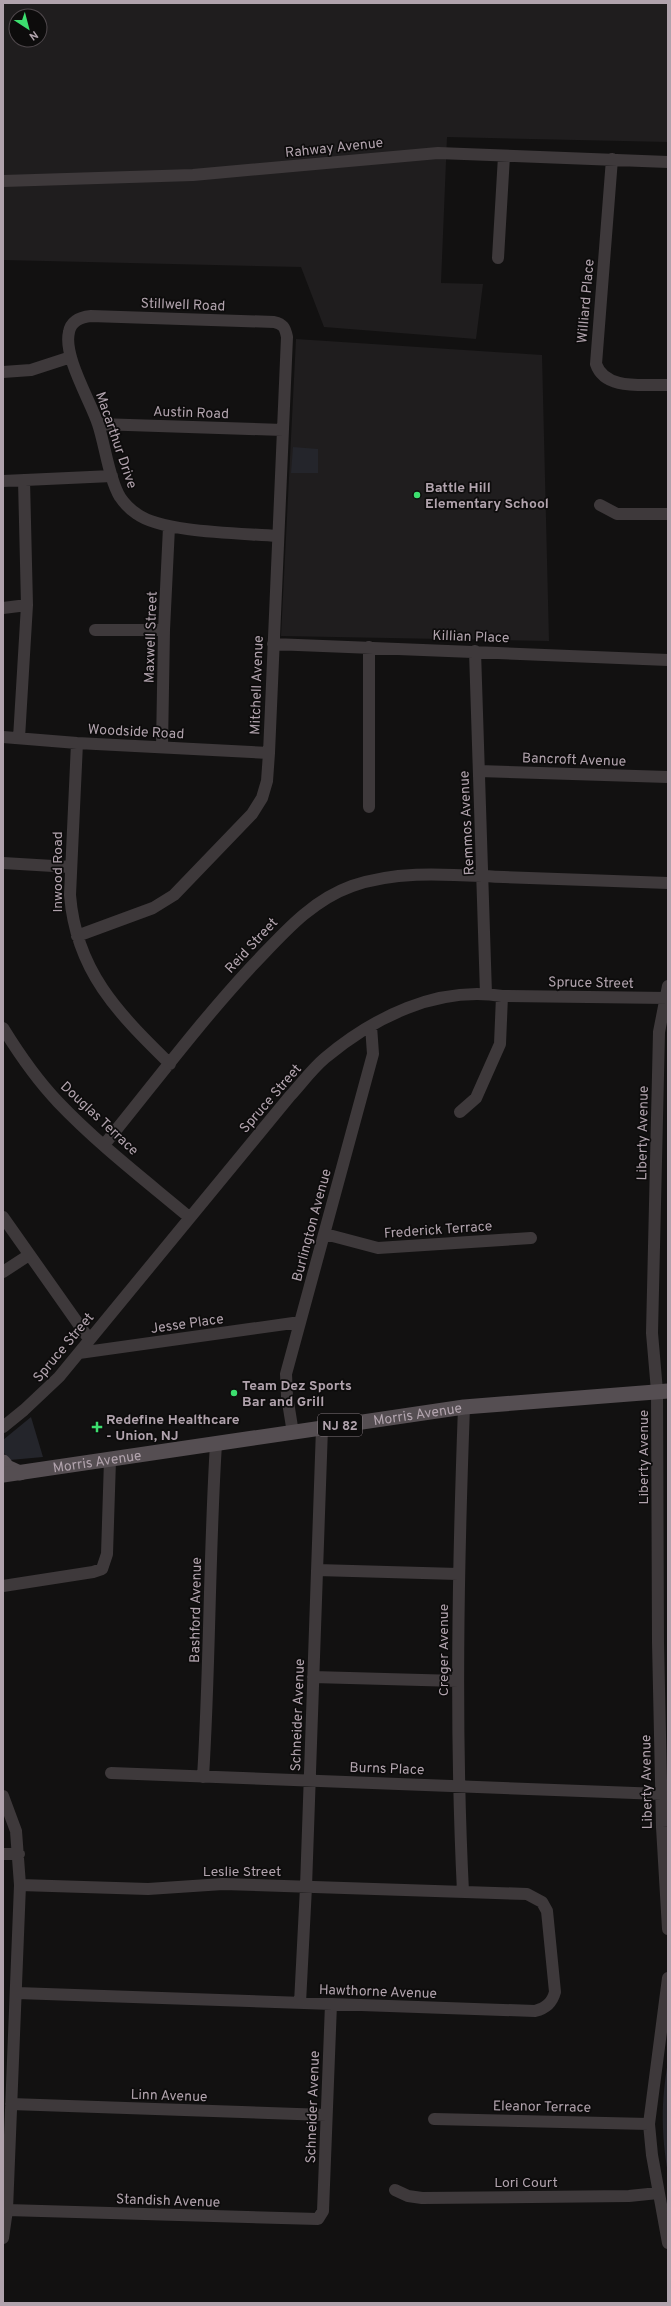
<svg xmlns="http://www.w3.org/2000/svg" width="671" height="2306" viewBox="0 0 671 2306" font-family="Overpass,sans-serif">
  <style>
    .built { fill: #1f1d1e; fill-rule: evenodd }
    .green { fill: #24252b }
    .lines { fill: none; stroke-linecap: round; stroke-linejoin: round }
    .minor { stroke: #3e393b; stroke-width: 12 }
    .major { stroke: #554e52; stroke-width: 15 }
    .poi-dot { fill: #3cde6e; stroke: #0d0c0c; stroke-width: 1.5 }
    .labels { text-anchor: middle; stroke-width: 3.5; stroke-linejoin: round; paint-order: stroke }
    .shield { fill: #0d0c0c; stroke: #80767d; stroke-width: 1 }
    .shield-label { font-size: 13px; font-weight: bold; fill: #b1a3ad }
    .street-label { font-size: 14px; fill: #b1a3ad; stroke: #0d0c0c }
    .poi-label { font-size: 14px; font-weight: bold; fill: #b1a3ad; stroke: #0d0c0c; text-anchor: start }
  </style>
  <rect width="100%" height="100%" fill="#121111"/>
  <path class="built" d="M3 3H668V142L447 137 441 283 483 284 476 339 324 327 301 267 3 260ZM16 16H40V40H16Z
    M296 339 542 355 549 641 281 636Z"/>
  <path class="green" d="M293 447 318 449V473H291Z
    M31 1417 43 1457 10 1460 3 1452V1440Z
    M668 2061V2174C661 2132 661 2103 668 2061Z"/>
  <g class="lines">
    <path class="minor" d="M612 159 596 364C605 391 644 384 668 385
      M3 181 193 175 438 153 668 162
      M498 258 504 156
      M3 372 31 370 71 357
      M98 424 283 430
      M3 481 112 476
      M600 505 617 514H668
      M3 608 27 605
      M95 630H164
      M273 644 668 660
      M369 647V807
      M475 651 486 994
      M3 737 77 743 269 753
      M19 738 27 605 24 480
      M77 743 70 895C76 971 118 1013 170 1064
      M162 747 164 630 169 527
      M479 771 668 777
      M3 863 70 867
      M77 936 153 908 174 895 252 814 262 798 267 781 269 753 287 337C285 327 283 324 274 322L91 316C81 317 71 321 69 332 63 356 90 400 98 424 105 445 109 479 120 497 124 503 131 510 137 514 163 533 242 533 277 536
      M668 986 659 1032 652 1333 657 1391 658 1642 662 1827 668 1929
      M3 1028C19 1054 37 1080 58 1102 98 1144 145 1180 189 1217
      M460 1112 476 1098 500 1044 502 996
      M104 1145C153 1085 199 1023 252 966 282 935 310 901 352 886 400 869 454 875 504 877 559 879 613 881 668 883
      M3 1217 89 1339
      M325 1234 378 1248 531 1238
      M3 1272 29 1255
      M79 1353 300 1322
      M3 1427 24 1410 59 1377 290 1096C301 1084 312 1069 325 1058 374 1017 437 986 502 996L668 998
      M293 1433 287 1396 286 1374 373 1054 371 1026
      M317 1570 458 1574
      M3 1586 93 1572 102 1569 107 1554 110 1460
      M313 1677 458 1681
      M111 1773 661 1794
      M203 1777C210 1666 209 1555 216 1444
      M3 1796 16 1831 20 1885 7 2210 3 2238
      M3 1854H19
      M463 1892C455 1730 458 1569 464 1407
      M668 1978 649 2124 652 2155 668 2243
      M17 1993 535 2011C546 2008 552 2003 555 1992L547 1911 542 1902 527 1894 223 1884 148 1889 20 1885
      M300 2003 306 1887 322 1428
      M11 2104 326 2115
      M434 2119 649 2124
      M395 2190 408 2196 422 2198 629 2196 658 2193
      M7 2210 318 2219 323 2211 331 2004"/>
    <g class="major">
      <path d="M3 1462 7 1467 20 1473"/>
      <path id="s1" d="M3 1475 464 1407 668 1391"/>
    </g>
  </g>
  <g class="poi-dot">
    <circle cx="417" cy="495" r="4"/>
    <circle cx="234" cy="1393" r="4"/>
    <path d="M95 1421h4v4h4v4h-4v4h-4v-4h-4v-4h4z"/>
  </g>
  <g class="labels">
    <rect class="shield" x="318" y="1414" width="44" height="22" rx="3"/>
    <g class="shield-label">
      <text x="340" y="1430">NJ 82</text>
    </g>
    <g class="street-label">
      <text transform="translate(334 147) rotate(-6)" y="5">Rahway Avenue</text>
      <text transform="translate(585 301) rotate(-85)" y="5">Williard Place</text>
      <text transform="translate(183 304) rotate(2)" y="5">Stillwell Road</text>
      <text transform="translate(191 412) rotate(2)" y="5">Austin Road</text>
      <text transform="translate(117 440) rotate(71)" y="5">Macarthur Drive</text>
      <text transform="translate(471 636) rotate(2)" y="5">Killian Place</text>
      <text transform="translate(150 637) rotate(-88)" y="5">Maxwell Street</text>
      <text transform="translate(256 685) rotate(-88)" y="5">Mitchell Avenue</text>
      <text transform="translate(136 731) rotate(3)" y="5">Woodside Road</text>
      <text transform="translate(574 759) rotate(2)" y="5">Bancroft Avenue</text>
      <text transform="translate(466 823) rotate(-93)" y="5">Remmos Avenue</text>
      <text transform="translate(57 872) rotate(-90)" y="5">Inwood Road</text>
      <text transform="translate(251 945) rotate(-47)" y="5">Reid Street</text>
      <text transform="translate(591 982) rotate(1)" y="5">Spruce Street</text>
      <text transform="translate(270 1098) rotate(-49)" y="5">Spruce Street</text>
      <text transform="translate(100 1118) rotate(43)" y="5">Douglas Terrace</text>
      <text transform="translate(642 1133) rotate(-89)" y="5">Liberty Avenue</text>
      <text transform="translate(311 1225) rotate(-75)" y="5">Burlington Avenue</text>
      <text transform="translate(438 1229) rotate(-4)" y="5">Frederick Terrace</text>
      <text transform="translate(187 1323) rotate(-8)" y="5">Jesse Place</text>
      <text transform="translate(63 1347) rotate(-50)" y="5">Spruce Street</text>
      <text dy="5" stroke="none"><textPath href="#s1" startOffset="419">Morris Avenue</textPath></text>
      <text transform="translate(643 1457) rotate(-90)" y="5">Liberty Avenue</text>
      <text dy="5" stroke="none"><textPath href="#s1" startOffset="95">Morris Avenue</textPath></text>
      <text transform="translate(195 1610) rotate(-89)" y="5">Bashford Avenue</text>
      <text transform="translate(443 1650) rotate(-90)" y="5">Creger Avenue</text>
      <text transform="translate(297 1715) rotate(-88)" y="5">Schneider Avenue</text>
      <text transform="translate(387 1768) rotate(2)" y="5">Burns Place</text>
      <text transform="translate(646 1782) rotate(-91)" y="5">Liberty Avenue</text>
      <text x="242" y="1876">Leslie Street</text>
      <text transform="translate(378 1991) rotate(2)" y="5">Hawthorne Avenue</text>
      <text transform="translate(169 2095) rotate(2)" y="5">Linn Avenue</text>
      <text transform="translate(542 2106) rotate(1)" y="5">Eleanor Terrace</text>
      <text transform="translate(312 2107) rotate(-88)" y="5">Schneider Avenue</text>
      <text x="526" y="2187">Lori Court</text>
      <text transform="translate(168 2200) rotate(2)" y="5">Standish Avenue</text>
    </g>
    <g class="poi-label">
      <text x="425" y="492">Battle Hill<tspan x="425" dy="16">Elementary School</tspan></text>
      <text x="242" y="1390">Team Dez Sports<tspan x="242" dy="16">Bar and Grill</tspan></text>
      <text x="106" y="1424">Redefine Healthcare<tspan x="106" dy="16">- Union, NJ</tspan></text>
    </g>
  </g>
  <rect width="671" height="2306" fill="none" stroke="#b1a3ad" stroke-width="8"/>
  <g transform="translate(28 28) rotate(144)"><circle r="19" fill="#0d0c0c" stroke="#4f484c"/>
  <path d="M0-3L7 15L0 10L-7 15Z" fill="#3cde6e"/>
  <text y="-6" font-size="11" font-weight="bold" text-anchor="middle" fill="#b1a3ad">N</text>
  </g>
</svg>
